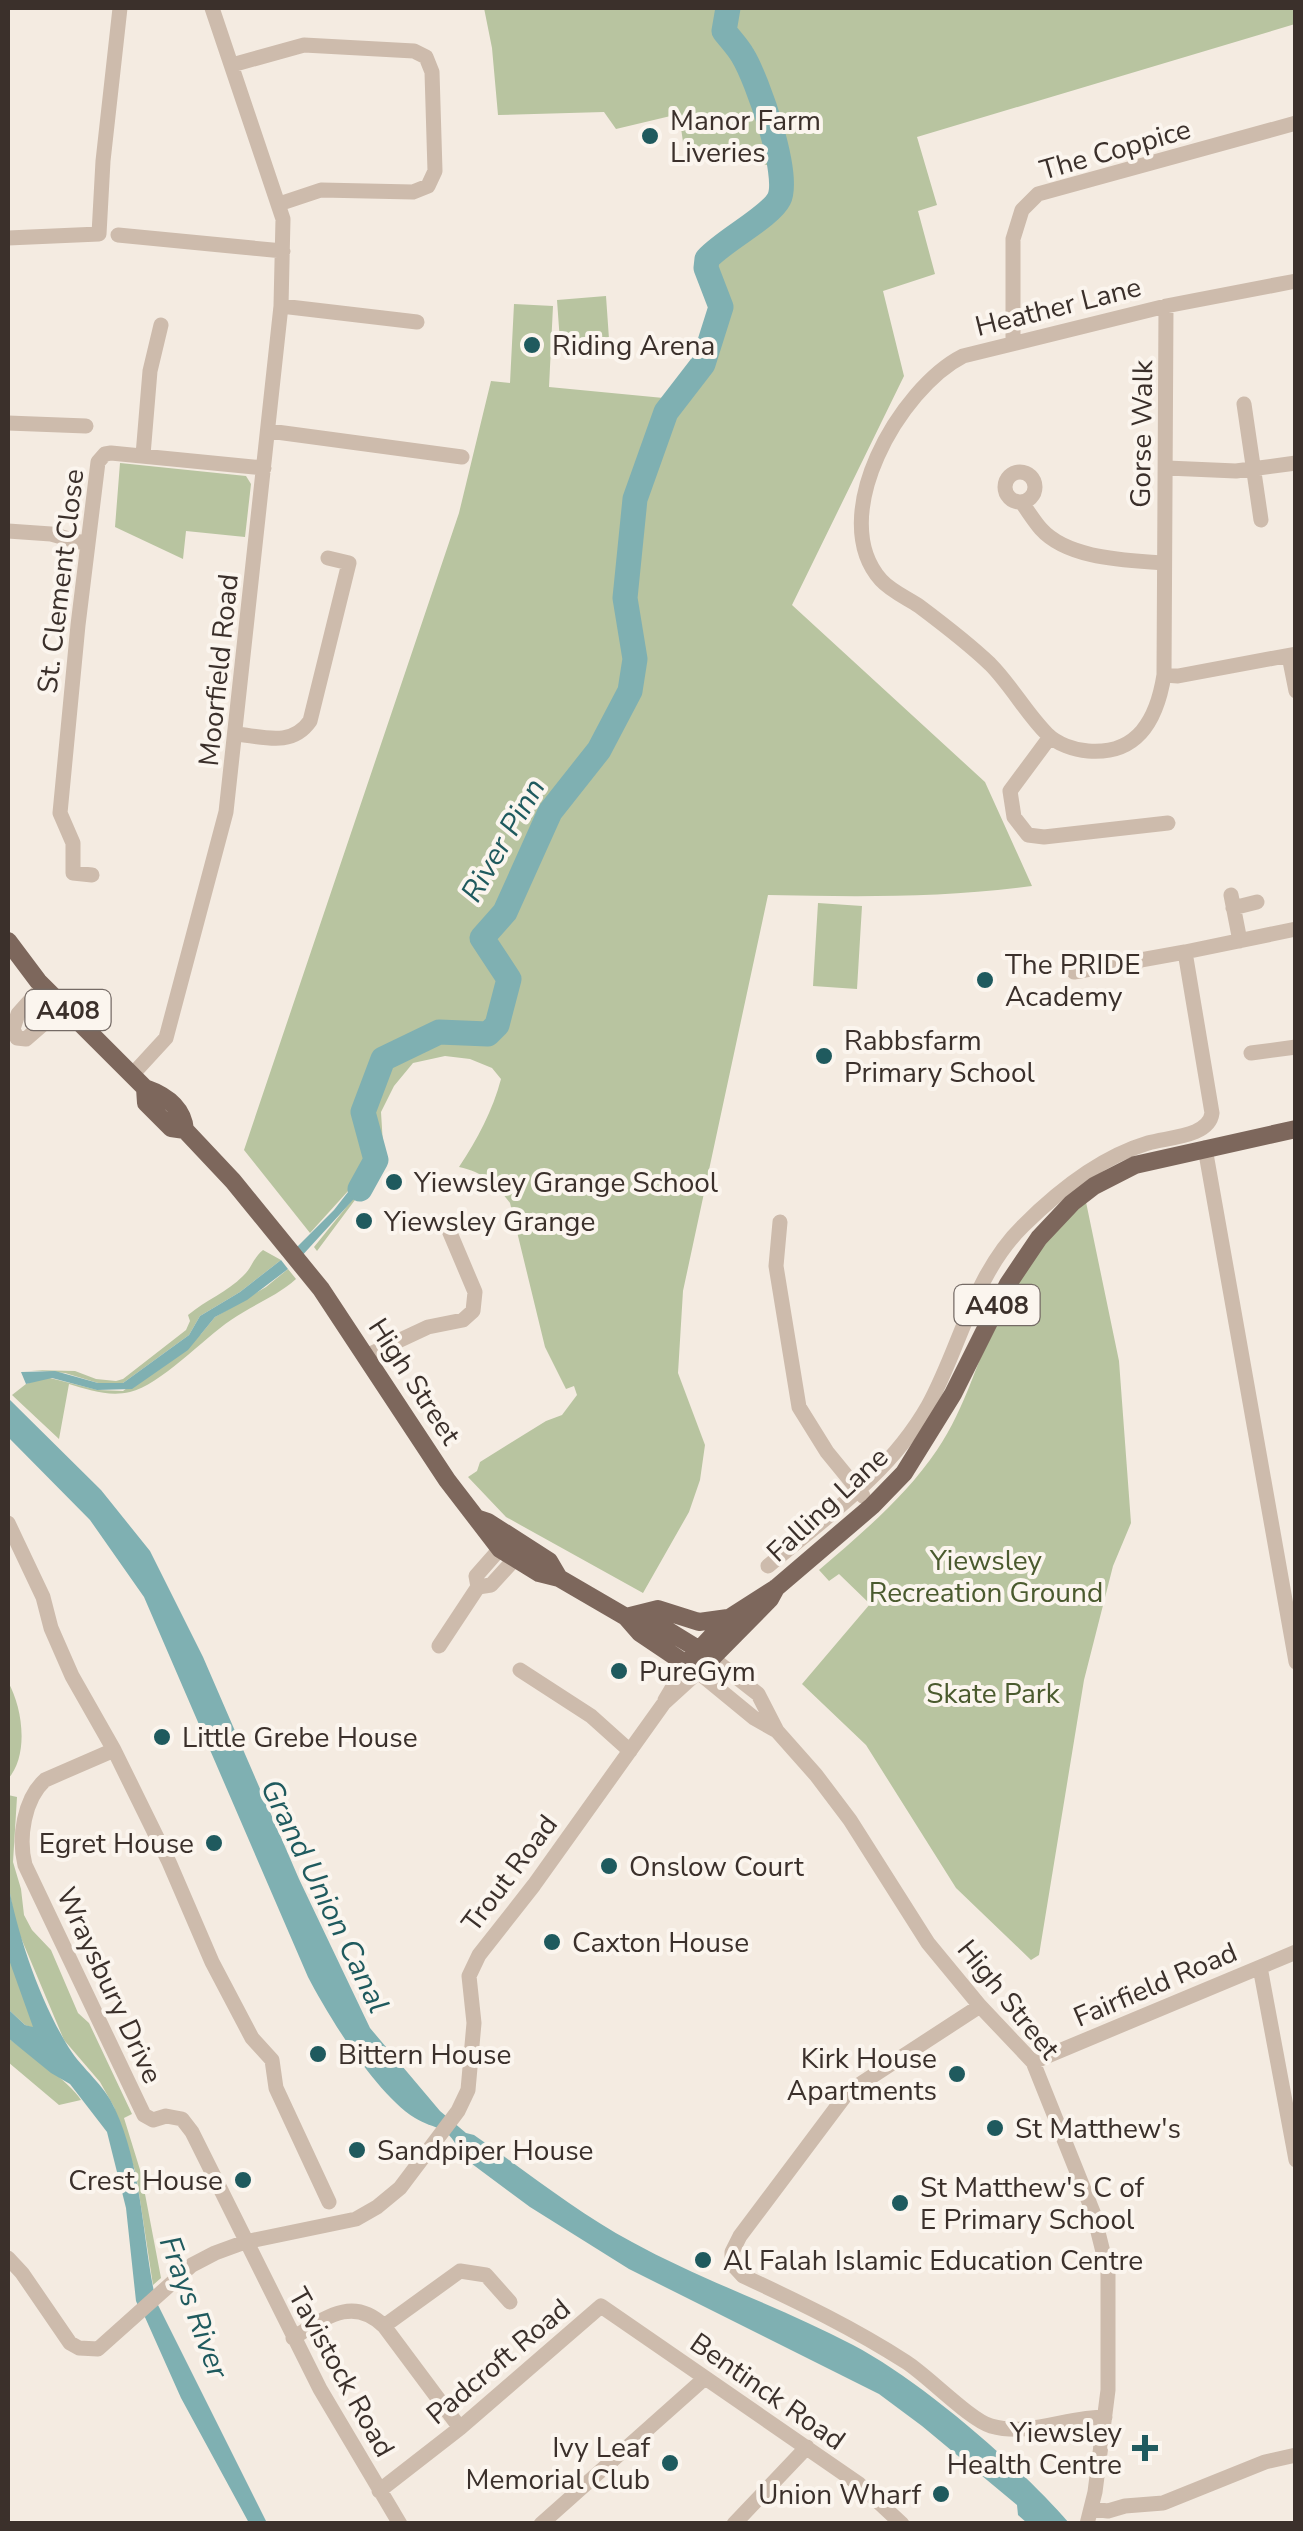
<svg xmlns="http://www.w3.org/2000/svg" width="1303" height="2531" viewBox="0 0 1303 2531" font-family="'Nunito Sans',sans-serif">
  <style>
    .green { fill: #b8c4a0 }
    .water { fill: #7fb0b2 }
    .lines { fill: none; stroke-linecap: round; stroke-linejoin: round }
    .river { stroke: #7fb0b2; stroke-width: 25 }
    .minor { stroke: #cdbbac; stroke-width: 15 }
    .major { stroke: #7d675c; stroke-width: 18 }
    .poi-dot { fill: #1f5a5e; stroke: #fbf5ee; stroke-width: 4 }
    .labels { text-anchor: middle; stroke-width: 8; stroke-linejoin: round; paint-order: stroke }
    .shield { fill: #fbf5ee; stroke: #756b66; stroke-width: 2.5 }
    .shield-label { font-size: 25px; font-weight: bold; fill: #3b302b }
    .poi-label { font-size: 28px; fill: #3b302b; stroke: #fbf5ee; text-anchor: start }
    .street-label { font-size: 28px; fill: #3b302b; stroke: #fbf5ee }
    .park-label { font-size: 28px; fill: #4a5a2e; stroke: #fbf5ee }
    .water-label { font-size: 30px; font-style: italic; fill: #1f5a5e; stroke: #fbf5ee }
  </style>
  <rect width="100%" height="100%" fill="#f4ebe1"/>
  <path class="green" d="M484 8H722L720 31 745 64 746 51 728 31 731 13 735 8H1295V24L917 137 937 205 918 211 935 274 883 291 904 376 792 605 985 782 1032 886C944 898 856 897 768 895L683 1291 678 1373 705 1445 700 1480 689 1512 643 1593 506 1517 468 1477 477 1471 480 1462 546 1421 562 1415 577 1395 574 1386 566 1389 545 1347 510 1203C496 1184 483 1172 459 1167 477 1140 493 1110 501 1079L492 1068 470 1059 445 1056 413 1063 394 1086 381 1112 384 1161 317 1251 314 1247 378 1168 380 1161 374 1138 373 1160 368 1169 310 1233 244 1150 459 513 491 381 510 383 514 304 553 306 549 387 674 399 700 361 717 308 702 272 703 256 775 198 778 183 774 167 683 142 679 114 616 129 604 112 498 115 492 48Z
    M606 296 609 339 560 342 557 300Z
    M120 463 246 476 251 484 245 537 186 531 183 559 115 527Z
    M818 903 862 906 857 989 813 986Z
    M1086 1202 1119 1361 1131 1523 1113 1566 1084 1680 1039 1955 1031 1960 956 1888 866 1745 802 1684 870 1604 839 1574 829 1581 819 1570C861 1534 906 1496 937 1450 967 1406 978 1356 1001 1310 1021 1269 1053 1232 1086 1202Z
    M263 1250 281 1260 240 1292 200 1316 189 1335 123 1383H98L65 1373 31 1370 75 1371 96 1379 116 1381 123 1379 186 1330 190 1321 188 1315C206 1300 227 1292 243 1276 252 1268 253 1258 263 1250Z
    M288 1269 296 1279C276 1297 252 1305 231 1320 203 1339 160 1385 130 1392 109 1397 89 1390 69 1384L59 1439 12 1395 26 1384 46 1377 98 1390 123 1391 201 1334 215 1317 266 1287Z
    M8 1682C23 1708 29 1756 8 1779Z
    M8 1795 17 1797 13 1862 21 1889 24 1915 32 1930 51 1950 78 2013 89 2023 132 2114 124 2118 141 2173 161 2278 153 2285 136 2174 114 2107 100 2082 64 2040 16 1926 8 1883Z
    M8 1957 10 1958 34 2028 25 2025 8 2009Z
    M8 2038C28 2053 69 2081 81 2100L59 2105 8 2062Z"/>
  <path class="water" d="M373 1160 380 1161 362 1190 299 1259 293 1251 334 1210Z
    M281 1260 288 1269 247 1300 215 1317 188 1350 132 1389 97 1390 52 1378 26 1384 21 1372 55 1371 98 1383H123L189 1335 200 1316 240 1292Z
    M8 1398 101 1490 150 1551 203 1657 299 1879 370 2028 440 2111 466 2133 474 2135C526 2171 576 2212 632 2242 703 2281 781 2307 853 2345 920 2380 1020 2466 1069 2523H1027L1018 2515 1017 2505 922 2426 879 2394 629 2269 530 2207 460 2155C451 2125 434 2130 415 2118 376 2094 329 2017 308 1977L144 1597 90 1520 8 1437Z
    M8 1883C18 1937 40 2001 69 2048 83 2070 104 2084 115 2109 142 2168 142 2234 155 2297L140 2310 136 2301 126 2208 107 2132 70 2084 51 2073 8 2038V2009L25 2025 33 2027 8 1957Z
    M157 2303 267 2523H249L181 2398 144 2315Z"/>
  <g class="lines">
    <path class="river" d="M360 1189 376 1160 363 1112 383 1059 439 1032 488 1034 497 1025 509 979 482 938 505 912 550 812 599 750 630 691 635 659 625 598 635 499 666 412 703 364 721 307 706 268 707 259C724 240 770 217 779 199 791 175 757 79 743 56 738 47 730 39 724 31L728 8"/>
    <path class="minor" d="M232 65 304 45 414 51 426 57 432 72 435 171 428 186 413 192 321 190 279 204
      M118 235 283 251
      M8 238 99 234 103 161 120 8
      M281 306 417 322
      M1166 306 1164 675C1157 719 1138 755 1088 751 1074 750 1057 744 1047 734 1026 713 1011 685 990 664 968 643 943 624 919 606 907 598 891 591 881 580 825 517 900 388 963 356L1166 306 1296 281
      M1013 341V239L1022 210 1038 194 1296 123
      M1244 404 1261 520
      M8 423 86 426
      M269 431 462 457
      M143 455 150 371 161 325
      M1167 468 1236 471 1296 463
      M1005 487a15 15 0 1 1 30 0a15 15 0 1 1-30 0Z
      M1022 503C1028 511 1034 521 1041 529 1068 559 1126 560 1163 563
      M8 531 51 534 87 544
      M1289 656 1296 691
      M1164 675 1178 676 1296 654
      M237 734C264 737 292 747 310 721L349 563 328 558
      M1050 737 1010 791 1014 817 1028 835 1044 837 1168 823
      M92 875 73 873V843L60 813 78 625 98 462 105 454 111 453 264 468
      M1231 895 1240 941
      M1233 908 1257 902
      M1185 952 1296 929
      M13 1029 17 1038 26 1039 64 1006
      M13 1029 18 1014 43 986
      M1251 1053 1296 1047
      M132 1075 166 1038 226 812 281 306 283 219 212 8
      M1205 1148 1296 1662
      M780 1222 776 1266 799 1407 827 1452 863 1496
      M366 1356 428 1327 463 1320 473 1311 475 1292 445 1221
      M8 1523 43 1597 51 1628 72 1676 114 1750 169 1862 212 1962 252 2038 272 2060 276 2088 329 2202
      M768 1566C826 1517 890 1473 928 1406 961 1346 973 1275 1023 1226 1058 1191 1101 1157 1148 1143 1168 1137 1209 1137 1212 1113L1185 952 1074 972
      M478 1587 491 1585 523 1550
      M478 1587 476 1576 506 1542
      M439 1646 478 1587
      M712 1658 758 1694 777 1731
      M520 1670 591 1716 630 1751
      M665 1700 687 1663
      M114 1750 45 1780C24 1799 18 1838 25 1865L144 2115 153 2120 166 2116 182 2119 192 2132 320 2389 400 2524
      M1260 1967 1296 2160
      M980 2006 848 2092 740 2236 732 2252V2264L743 2276C799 2302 853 2328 906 2362 928 2376 970 2420 991 2426 1030 2437 1066 2417 1105 2417
      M1033 2062 1296 1952
      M8 2258 22 2273 70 2343 79 2348 98 2349 192 2265 215 2253 245 2242 356 2219 377 2207 400 2188 458 2111 468 2090 474 2023 469 1976 479 1955 534 1885 664 1703 698 1672 754 1718 777 1731 816 1775 850 1820 928 1943 980 2006 1033 2062 1093 2212 1108 2272V2390L1095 2492 1087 2524
      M384 2326 460 2271 486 2275 510 2302
      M293 2338C324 2319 352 2295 384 2326L460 2428
      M379 2491 460 2428 601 2306 859 2484 902 2524
      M1091 2509 1108 2511 1125 2506 1163 2503 1265 2462 1296 2455
      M541 2524 705 2378
      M734 2524 807 2447"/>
    <path class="major" d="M8 941 38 981 145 1088 146 1103 171 1128 185 1130 233 1181 321 1289 447 1480 500 1549 539 1573 559 1578 626 1617 640 1633 698 1672 770 1599 776 1588
      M145 1088C165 1095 183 1107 185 1130
      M479 1519 488 1522 549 1561 559 1578
      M626 1617 658 1609 699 1622 728 1618
      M632 1618 649 1619 706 1654
      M687 1663 729 1618 776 1588 872 1506 904 1473 953 1394 1008 1284 1039 1238 1072 1203 1094 1186 1135 1165 1296 1129"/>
  </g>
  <g class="poi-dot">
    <circle cx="650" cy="136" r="10"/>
    <circle cx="532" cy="345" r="10"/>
    <circle cx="985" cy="980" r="10"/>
    <circle cx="824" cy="1056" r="10"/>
    <circle cx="394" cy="1182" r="10"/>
    <circle cx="364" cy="1221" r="10"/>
    <circle cx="619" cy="1671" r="10"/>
    <circle cx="162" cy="1737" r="10"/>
    <circle cx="214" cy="1843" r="10"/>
    <circle cx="609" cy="1866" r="10"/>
    <circle cx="552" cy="1942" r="10"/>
    <circle cx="318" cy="2054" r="10"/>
    <circle cx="957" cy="2074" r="10"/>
    <circle cx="995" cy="2128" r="10"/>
    <circle cx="357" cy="2150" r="10"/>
    <circle cx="243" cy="2180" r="10"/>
    <circle cx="900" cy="2203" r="10"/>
    <circle cx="703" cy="2260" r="10"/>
    <path d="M1140 2433h10v10h10v10h-10v10h-10v-10h-10v-10h10z"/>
    <circle cx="670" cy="2463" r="10"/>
    <circle cx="941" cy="2494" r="10"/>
  </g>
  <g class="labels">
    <g class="shield">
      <rect x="25.5" y="990" width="85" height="40" rx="8"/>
      <rect x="954.5" y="1285" width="85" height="40" rx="8"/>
    </g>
    <g class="shield-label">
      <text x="68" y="1019">A408</text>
      <text x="997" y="1314">A408</text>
    </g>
    <g class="poi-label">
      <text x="670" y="130">Manor Farm<tspan x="670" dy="32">Liveries</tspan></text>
      <text x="552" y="355">Riding Arena</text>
      <text x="1005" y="974">The PRIDE<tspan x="1005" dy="32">Academy</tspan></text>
      <text x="844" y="1050">Rabbsfarm<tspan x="844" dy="32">Primary School</tspan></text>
      <text x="414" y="1192">Yiewsley Grange School</text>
      <text x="384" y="1231">Yiewsley Grange</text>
      <text x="639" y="1681">PureGym</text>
      <text x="182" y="1747">Little Grebe House</text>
      <text x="194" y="1853" text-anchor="end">Egret House</text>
      <text x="629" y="1876">Onslow Court</text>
      <text x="572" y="1952">Caxton House</text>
      <text x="338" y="2064">Bittern House</text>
      <text x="937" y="2068" text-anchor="end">Kirk House<tspan x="937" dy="32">Apartments</tspan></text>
      <text x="1015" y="2138">St Matthew's</text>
      <text x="377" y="2160">Sandpiper House</text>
      <text x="223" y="2190" text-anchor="end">Crest House</text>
      <text x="920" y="2197">St Matthew's C of<tspan x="920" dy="32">E Primary School</tspan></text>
      <text x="723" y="2270">Al Falah Islamic Education Centre</text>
      <text x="1122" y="2442" text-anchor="end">Yiewsley<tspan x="1122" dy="32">Health Centre</tspan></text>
      <text x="650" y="2457" text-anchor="end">Ivy Leaf<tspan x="650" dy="32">Memorial Club</tspan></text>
      <text x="921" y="2504" text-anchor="end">Union Wharf</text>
    </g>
    <g class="street-label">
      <text transform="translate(1115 149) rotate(-16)" y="10">The Coppice</text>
      <text transform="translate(1058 306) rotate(-14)" y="10">Heather Lane</text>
      <text transform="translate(1141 434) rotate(-89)" y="10">Gorse Walk</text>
      <text transform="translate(60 581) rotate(-83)" y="10">St. Clement Close</text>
      <text transform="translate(218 670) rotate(-84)" y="10">Moorfield Road</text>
      <text transform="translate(415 1381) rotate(57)" y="10">High Street</text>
      <text transform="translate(827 1504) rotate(-43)" y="10">Falling Lane</text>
      <text transform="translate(509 1873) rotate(-53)" y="10">Trout Road</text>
      <text transform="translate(1155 1984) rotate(-23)" y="10">Fairfield Road</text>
      <text transform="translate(110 1985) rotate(65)" y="10">Wraysbury Drive</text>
      <text transform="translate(1009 1999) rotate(51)" y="10">High Street</text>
      <text transform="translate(498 2361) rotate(-40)" y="10">Padcroft Road</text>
      <text transform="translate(342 2372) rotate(61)" y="10">Tavistock Road</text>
      <text transform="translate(768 2391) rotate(35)" y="10">Bentinck Road</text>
    </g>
    <g class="park-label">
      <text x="986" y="1570">Yiewsley<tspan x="986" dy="32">Recreation Ground</tspan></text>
      <text x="993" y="1703">Skate Park</text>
    </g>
    <g class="water-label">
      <text transform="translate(503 840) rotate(-60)" y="10">River Pinn</text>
      <text transform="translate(325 1896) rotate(64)" y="10">Grand Union Canal</text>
      <text transform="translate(194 2307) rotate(70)" y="10">Frays River</text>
    </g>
  </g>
  <rect width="1303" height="2531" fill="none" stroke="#3b302b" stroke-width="20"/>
</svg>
